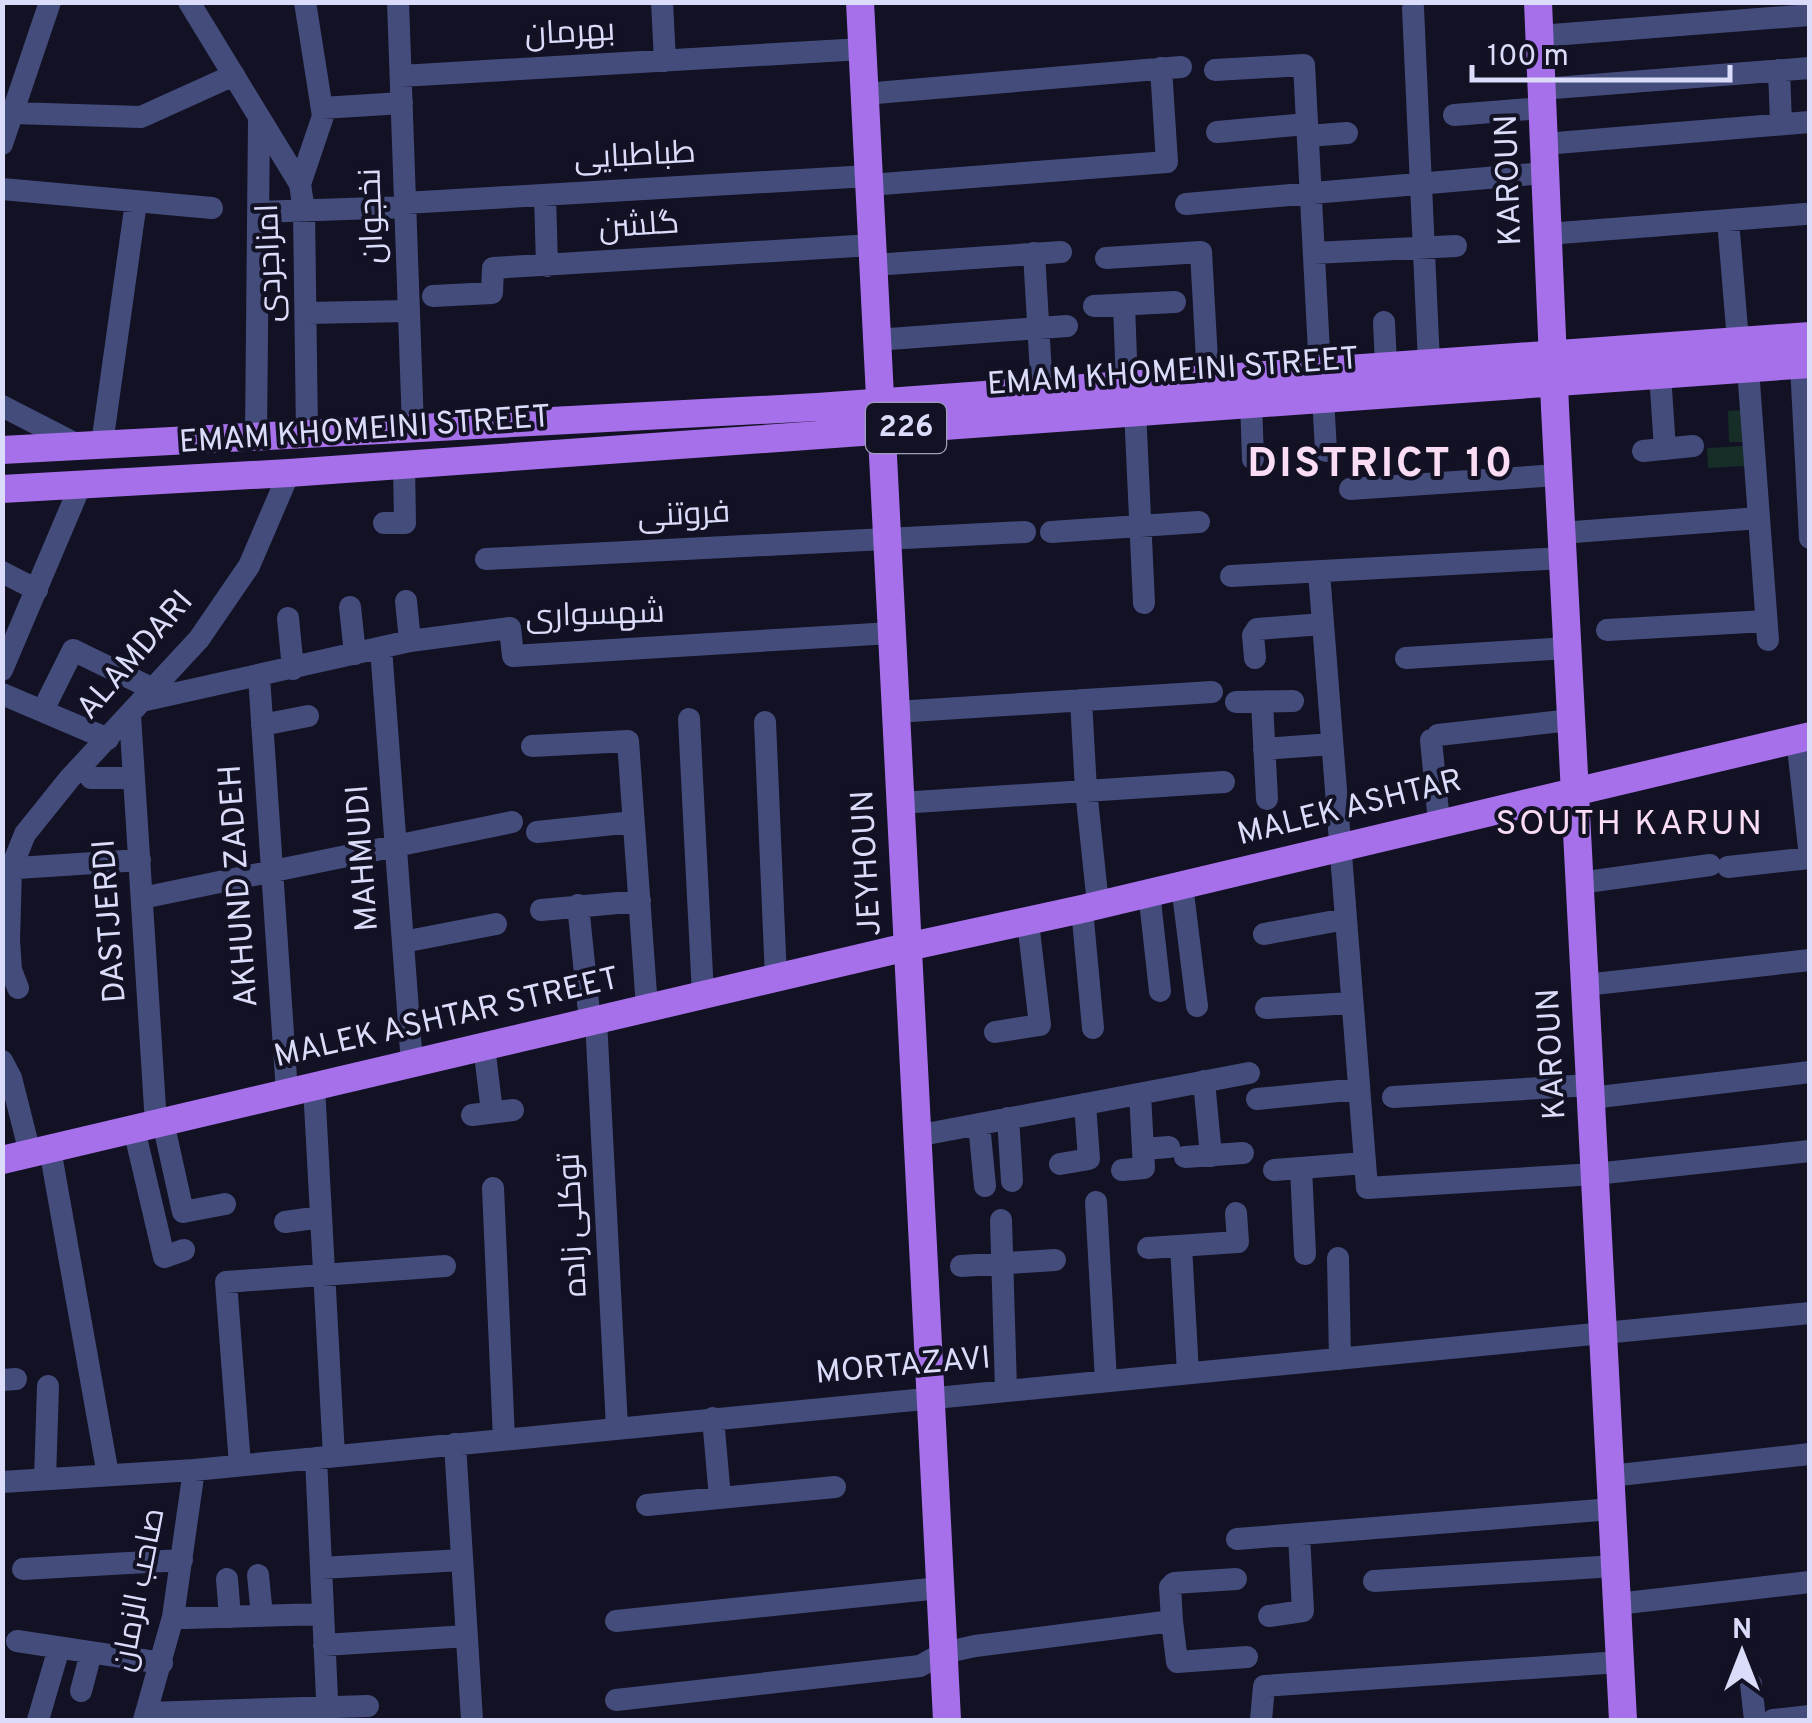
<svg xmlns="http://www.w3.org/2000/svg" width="1812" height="1723" font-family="Overpass,Cairo,sans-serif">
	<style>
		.green { fill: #162d28 }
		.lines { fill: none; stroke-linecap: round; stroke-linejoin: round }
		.minor { stroke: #444c7c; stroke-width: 22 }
		.major { stroke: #a770eb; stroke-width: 28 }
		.labels { text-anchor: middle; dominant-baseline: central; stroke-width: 8; stroke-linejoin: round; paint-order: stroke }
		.shield { fill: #121224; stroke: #9e9fba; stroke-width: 2.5 }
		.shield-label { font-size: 30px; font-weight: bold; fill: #dadcfa }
		.street-label { font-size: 32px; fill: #dadcfa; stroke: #121224 }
		.neighbourhood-label { font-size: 35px; letter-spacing: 2.5px; fill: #fadcf5; stroke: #121224 }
		.district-label { font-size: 42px; font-weight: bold; letter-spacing: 2.5px; fill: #fadcf5; stroke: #121224 }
	</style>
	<rect width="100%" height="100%" fill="#121224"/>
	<path class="green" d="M1744 410 1745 442H1729L1728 411Z
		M1745 446 1746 466 1708 468 1707 448Z"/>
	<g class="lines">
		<path class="minor" d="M189 2 300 184 304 211 307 433
			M398 2 413 427
			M662 2 665 61
			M1413 8 1429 363
			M1539 36 1810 15
			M1215 70 1304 65 1320 371
			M1779 70 1781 124
			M401 76 862 49
			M1541 89 1810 68
			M864 94 1181 67
			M322 108 402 103
			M13 113 141 117 234 75
			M1454 115 1542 108
			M1217 132 1307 124
			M1308 136 1347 133
			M2 144 50 2
			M1544 144 1810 122
			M300 184 323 116 305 2
			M869 185 1167 162 1161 68
			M2 189 212 208
			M545 195 547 266
			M405 203 868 176
			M1186 204 1545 173
			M258 212 405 207
			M1728 220 1738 341
			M1547 234 1805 214
			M1034 253 1042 391
			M1314 253 1456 246
			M1106 258 1201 252 1208 378
			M873 265 1061 252
			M433 296 492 293 493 268 872 245
			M1124 305 1127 385
			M1094 306 1175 302
			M306 313 409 311
			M1384 322 1386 366
			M876 340 1067 326
			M1801 365 1810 538
			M1748 369 1768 640
			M1660 374 1665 449
			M1323 397 1326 451
			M1251 402 1253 459
			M2 406 78 445
			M1135 410 1144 603
			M256 436 259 119
			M102 444 136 202
			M1643 451 1693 446
			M1350 489 1558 475
			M384 523H405L404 464
			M1051 532 1199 522
			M1561 533 1759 518
			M486 559 1025 532
			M2 572 37 590
			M1319 572 1367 1188 1595 1174 1810 1151
			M1231 576 1563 558
			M406 601 410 641
			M350 607 355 654
			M288 618 293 669
			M1607 630 1766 621
			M381 648 412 1064
			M1255 658 1253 635 1257 629 1323 624
			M1406 658 1567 648
			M2 670 81 484
			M259 676 287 1093
			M2 694 108 739
			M48 700 73 650 155 690
			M146 700 410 641 510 628 513 656 891 633
			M1081 700 1086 790 1098 904
			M1236 702 1293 701
			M1262 702 1267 799
			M895 712 1212 692
			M130 715 156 1124
			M689 719 703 995
			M765 722 776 978
			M262 725 308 716
			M1438 735 1571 720
			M1797 738 1810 857
			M1431 740 1439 822
			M532 746 628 741 647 1008
			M1264 749 1332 744
			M91 778H134
			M900 803 1224 782
			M537 832 633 822
			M1728 867 1810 858
			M2 869 140 860
			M1579 883 1710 865
			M1182 885 1197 1006
			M1149 892 1160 991
			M142 898 512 822
			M578 905 590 1022
			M1082 909 1093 1028
			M541 910 640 901
			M1264 934 1346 919
			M403 942 496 924
			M1585 985 1810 960
			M18 988 11 970 9 940 11 869 25 834 70 778 199 639 249 566 289 473
			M1266 1008 1352 1003
			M596 1020 617 1427
			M995 1032 1040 1025 1028 922
			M484 1046 492 1112
			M2 1061 11 1078 30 1153
			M1204 1081 1211 1156
			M314 1086 334 1456
			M1393 1097 1590 1085
			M1591 1098 1810 1072
			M1257 1099 1359 1089
			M472 1115 513 1110
			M1008 1118 1012 1181
			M163 1122 183 1212 225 1204
			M979 1124 985 1186
			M134 1129 164 1257 184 1250
			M916 1136 1249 1073
			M50 1149 108 1475
			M1143 1149 1169 1147
			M1185 1157 1243 1153
			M1060 1164 1089 1159 1085 1104
			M1301 1168 1305 1254
			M1122 1170 1144 1168 1140 1094
			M1274 1170 1365 1163
			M493 1188 504 1439
			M1096 1202 1106 1380
			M1001 1220 1006 1389
			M285 1222 321 1217
			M1181 1246 1188 1373
			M1148 1248 1238 1242 1236 1213
			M1338 1258 1340 1359
			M961 1266 1055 1260
			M2 1380 16 1379
			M713 1418 720 1498
			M455 1444 472 1720
			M316 1458 328 1720
			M240 1465 226 1282 445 1266
			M1610 1476 1810 1454
			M45 1479 48 1386
			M2 1482 194 1470 1810 1313
			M647 1505 835 1487
			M1237 1539 1612 1509
			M321 1568 462 1560
			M23 1569 182 1560
			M258 1575 262 1616
			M227 1579 230 1617
			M1374 1581 1615 1566
			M1617 1604 1810 1582
			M1269 1616 1303 1611 1299 1535
			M185 1618 323 1614
			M616 1621 940 1588
			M1172 1621 1177 1662 1247 1657
			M17 1641 162 1663
			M324 1645 467 1636
			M1751 1684 1755 1720
			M81 1691 91 1653
			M616 1700 920 1666 943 1653 975 1646 1172 1621 1170 1587 1174 1583 1236 1579
			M147 1713 368 1706
			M38 1720 59 1648
			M144 1720 173 1617 194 1470
			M1261 1720 1264 1686 1620 1662
			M1773 1720 1810 1716"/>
		<path class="major" d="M860 2 947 1720
			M1538 2 1555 408 1623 1720
			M2 450 817 407 1810 336
			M2 489 289 473 1810 364
			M2 1160 907 947 1082 909 1810 736"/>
	</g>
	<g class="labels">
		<rect class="shield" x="866" y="403" width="80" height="50" rx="8"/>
		<g class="shield-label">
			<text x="906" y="428">226</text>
		</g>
		<g class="street-label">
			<text transform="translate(570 34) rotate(-3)">بهرمان</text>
			<text transform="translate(635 157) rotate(-3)">طباطبایی</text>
			<text transform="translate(1510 180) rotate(-92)">KAROUN</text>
			<text transform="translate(373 216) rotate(-92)">نخجوان</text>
			<text transform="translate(639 227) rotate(-4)">گلشن</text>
			<text transform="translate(271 263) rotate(-92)">امزاجردی</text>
			<text transform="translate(1173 373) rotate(-4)">EMAM KHOMEINI STREET</text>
			<text transform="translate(365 431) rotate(-4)">EMAM KHOMEINI STREET</text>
			<text transform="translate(684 516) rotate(-3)">فروتنی</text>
			<text transform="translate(595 616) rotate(-2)">شهسواری</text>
			<text transform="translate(136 656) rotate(-49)">ALAMDARI</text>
			<text transform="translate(1350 809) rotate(-14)">MALEK ASHTAR</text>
			<text transform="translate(364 858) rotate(-94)">MAHMUDI</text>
			<text transform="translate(868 863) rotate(-93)">JEYHOUN</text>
			<text transform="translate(240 886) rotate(-94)">AKHUND ZADEH</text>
			<text transform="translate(111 921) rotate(-94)">DASTJERDI</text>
			<text transform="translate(447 1019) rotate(-13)">MALEK ASHTAR STREET</text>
			<text transform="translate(1553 1054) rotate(-93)">KAROUN</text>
			<text transform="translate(574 1225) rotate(-93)">توکلی زاده</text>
			<text transform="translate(903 1367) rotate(-5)">MORTAZAVI</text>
			<text transform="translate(140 1590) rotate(-79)">صاحب الزمان</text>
		</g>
		<g class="neighbourhood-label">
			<text x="1630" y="825">SOUTH KARUN</text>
		</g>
		<g class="district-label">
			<text x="1381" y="465">DISTRICT 10</text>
		</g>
	</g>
	<rect width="1812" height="1723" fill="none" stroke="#dadcfa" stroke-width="10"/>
	<g transform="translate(1742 1653)" stroke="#121224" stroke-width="8" paint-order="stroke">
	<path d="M0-8L18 38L0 25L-18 38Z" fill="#dadcfa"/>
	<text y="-15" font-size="28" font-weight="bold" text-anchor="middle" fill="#dadcfa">N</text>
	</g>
	<path d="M1472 65v15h258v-15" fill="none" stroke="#dadcfa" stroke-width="5"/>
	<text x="1487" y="65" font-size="30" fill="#dadcfa" stroke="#121224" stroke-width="8" paint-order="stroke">100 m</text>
</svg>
